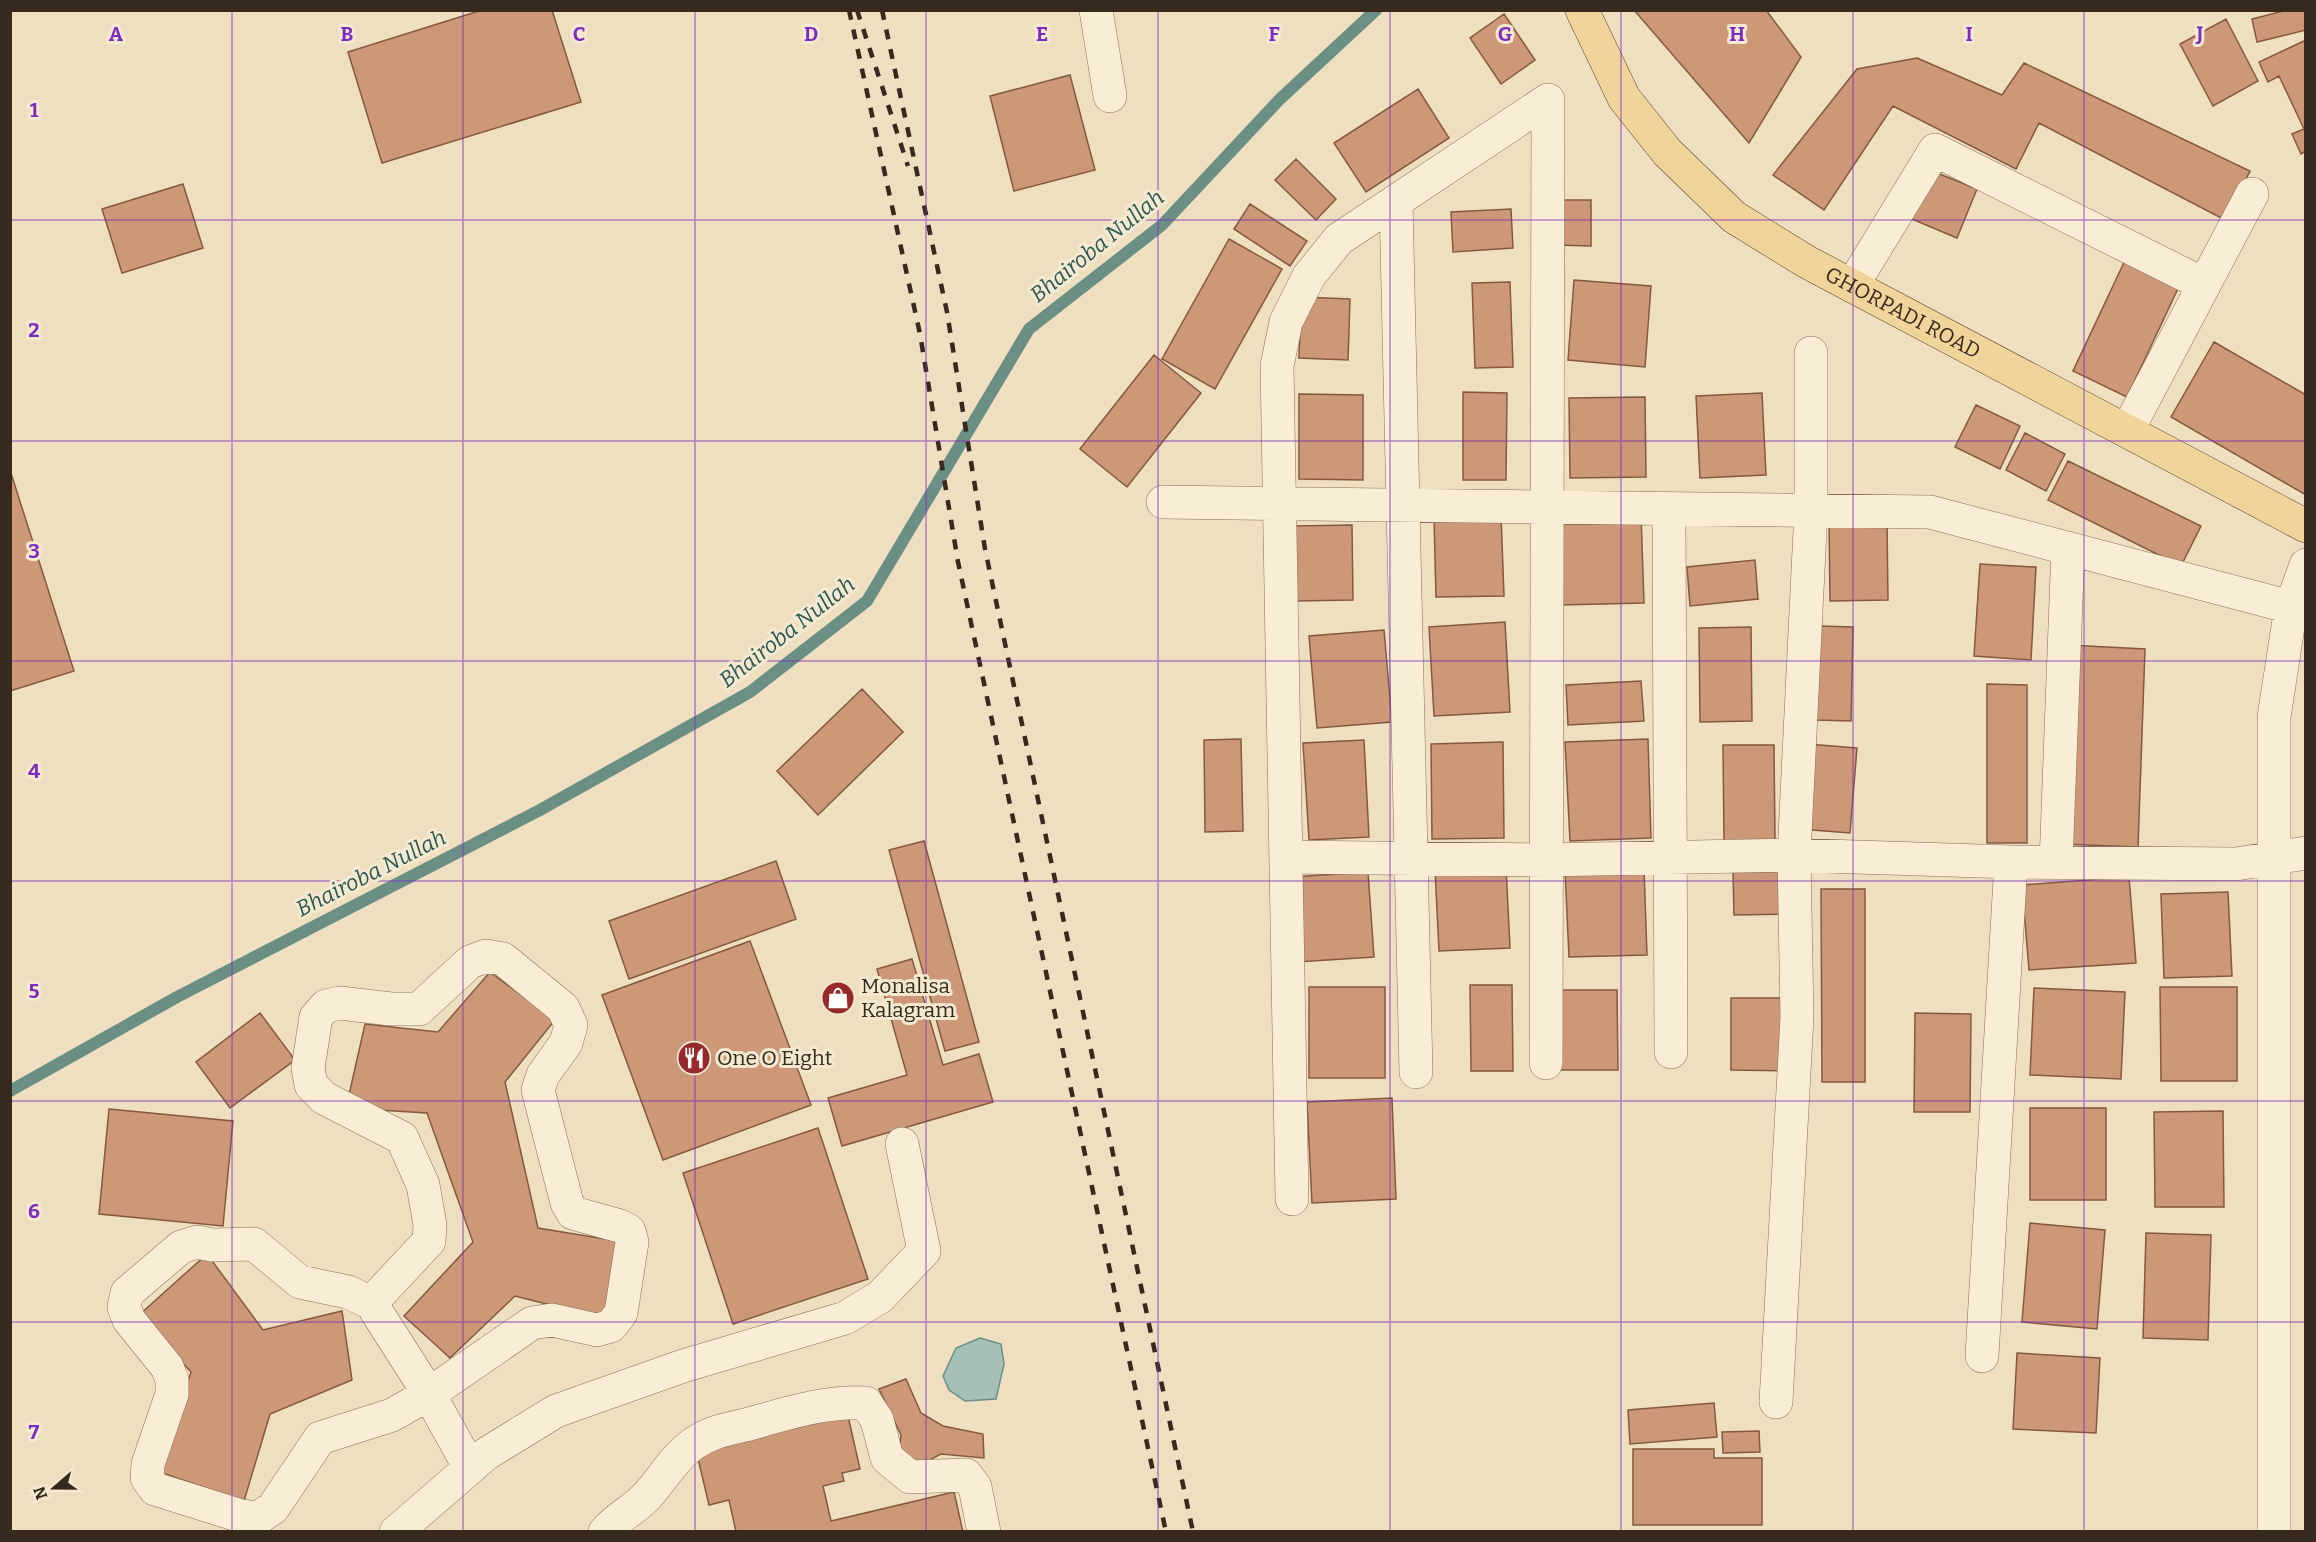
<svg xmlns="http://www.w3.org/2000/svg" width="2316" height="1542" font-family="Bitter,serif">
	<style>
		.water { fill: #a4c0b7; stroke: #6b8e85; stroke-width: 1.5 }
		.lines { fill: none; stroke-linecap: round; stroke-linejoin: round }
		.stream { stroke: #6b8e85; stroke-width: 12 }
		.building { fill: #cc9877; stroke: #86593f; stroke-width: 1.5 }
		.minor-casing { stroke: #877059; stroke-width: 34 }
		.major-casing { stroke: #553f2d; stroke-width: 34 }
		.minor { stroke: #f9edd5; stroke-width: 33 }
		.major { stroke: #f1d499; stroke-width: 33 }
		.rail { stroke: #37291d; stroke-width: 4.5; stroke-dasharray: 10 10; stroke-linecap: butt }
		.grid { fill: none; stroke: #7b2cbf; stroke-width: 1.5; stroke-opacity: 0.55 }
		.labels { text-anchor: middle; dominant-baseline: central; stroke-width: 6; stroke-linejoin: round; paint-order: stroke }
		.street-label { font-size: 21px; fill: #37291d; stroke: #f5ead1 }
		.poi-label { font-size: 21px; fill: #37291d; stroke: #f5ead1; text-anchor: start }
		.water-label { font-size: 22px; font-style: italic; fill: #2c5753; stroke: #f5ead1 }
		.grid-label { font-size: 20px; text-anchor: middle; font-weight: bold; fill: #7b2cbf; stroke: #f5ead1; stroke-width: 6; stroke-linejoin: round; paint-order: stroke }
	</style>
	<rect width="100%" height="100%" fill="#eedfc1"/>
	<path class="water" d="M980 1338 1001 1344 1004 1364 996 1399 965 1401 949 1390 943 1376 956 1348Z"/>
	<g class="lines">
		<path class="stream" d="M10 1091 177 997 540 810 750 692 867 601 1029 329 1162 225 1280 99 1376 10"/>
	</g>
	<path class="building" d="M482 10H552L581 102 382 163 348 52Z
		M1634 10H1766L1801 57 1749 143Z
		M2287 10H2306V30L2257 42 2252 19Z
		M1504 14 1535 60 1501 84 1470 38Z
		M2226 19 2258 81 2213 106 2180 44Z
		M2306 40V151L2301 154 2292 134 2304 129 2279 76 2268 82 2259 62Z
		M1917 58 2002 95 2024 63 2250 171 2225 220 2039 123 2016 169 1893 106 1824 210 1773 175 1857 69Z
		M1070 75 1095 170 1014 191 990 96Z
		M1418 89 1449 138 1366 192 1334 143Z
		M1296 159 1336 199 1316 220 1275 180Z
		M1932 171 1977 189 1957 238 1912 219Z
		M183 184 203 248 122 273 102 209Z
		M1557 200H1591V246L1557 245Z
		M1250 204 1307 241 1290 266 1234 229Z
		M1511 209 1513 248 1453 252 1451 212Z
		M1229 239 1282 269 1215 389 1162 359Z
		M2128 254 2182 280 2127 397 2073 371Z
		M1574 280 1651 286 1645 367 1568 360Z
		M1510 282 1513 367 1475 368 1472 283Z
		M1301 297 1350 299 1348 360 1299 358Z
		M2214 342 2306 395V495L2171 417Z
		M1154 355 1201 393 1127 487 1080 449Z
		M1463 392 1507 393 1506 480H1463Z
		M1762 393 1766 475 1700 478 1696 396Z
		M1299 394 1363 395V480L1299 479Z
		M1645 397 1646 477 1570 478 1569 398Z
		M1976 405 2020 426 2000 469 1955 447Z
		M2025 433 2065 454 2046 491 2006 470Z
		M2068 461 2201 526 2181 566 2048 500Z
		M10 470 74 671 10 691Z
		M1641 514 1644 603 1560 605 1557 516Z
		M1501 515 1504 596 1436 597 1434 517Z
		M1829 519H1887L1888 600 1830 601Z
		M1352 525 1353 600 1296 601 1295 526Z
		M1755 560 1758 599 1690 606 1687 567Z
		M1980 564 2036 567 2031 660 1974 656Z
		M1505 622 1510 712 1434 716 1429 627Z
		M1819 626 1853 627 1851 721 1816 720Z
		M1751 627 1752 721 1700 722 1699 628Z
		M1384 630 1392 722 1317 728 1309 636Z
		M2068 645 2145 649 2138 847 2061 844Z
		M1641 681 1644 721 1568 725 1566 685Z
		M1987 684 2027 685V843H1987Z
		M862 689 903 732 818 815 777 771Z
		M1241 739 1243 831 1205 832 1204 740Z
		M1648 739 1651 838 1570 841 1565 742Z
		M1364 740 1369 837 1309 840 1303 743Z
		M1503 742 1504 838 1432 839 1431 744Z
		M1807 744 1857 748 1850 833 1800 829Z
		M1723 745H1774L1775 840 1724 841Z
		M924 841 979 1042 945 1051 889 850Z
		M776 861 796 919 629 979 609 921Z
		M1506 866 1510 948 1439 951 1435 869Z
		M1644 868 1647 955 1569 957 1565 871Z
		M1789 871V914L1734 915 1733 872Z
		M1368 872 1374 957 1297 962 1291 877Z
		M2129 877 2136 963 2029 970 2022 885Z
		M1821 889H1865V1082H1822Z
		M2228 892 2232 976 2164 978 2161 894Z
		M750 941 811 1105 663 1160 602 995Z
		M912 959 943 1065 979 1054 993 1102 842 1146 828 1098 907 1075 877 969Z
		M490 972 555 1020 505 1082 538 1228 618 1241 606 1319 515 1296 450 1358 404 1316 473 1242 427 1113 346 1108 365 1024 438 1032Z
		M1470 985H1512L1513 1071H1471Z
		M1309 987H1385V1078H1309Z
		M2160 987H2237V1081H2161Z
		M2034 988 2125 992 2121 1079 2030 1075Z
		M1558 990H1617L1618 1070H1559Z
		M1731 998H1792V1071L1731 1070Z
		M260 1013 295 1060 230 1108 196 1062Z
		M1915 1013 1971 1014 1970 1112H1914Z
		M1392 1098 1396 1199 1312 1203 1307 1102Z
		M2030 1108H2106V1200H2030Z
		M109 1109 233 1121 223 1226 99 1214Z
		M2223 1111 2224 1207H2155L2154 1112Z
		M818 1128 868 1279 733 1324 683 1173Z
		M2030 1223 2105 1230 2097 1329 2022 1322Z
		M2146 1233 2211 1235 2208 1340 2143 1338Z
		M207 1254 263 1330 342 1311 352 1380 270 1414 244 1501 159 1472 191 1372 139 1315Z
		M2017 1353 2100 1358 2096 1433 2013 1429Z
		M906 1379 921 1413 943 1426 983 1434 984 1458 941 1454 918 1466 899 1453 901 1435 879 1389Z
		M1714 1403 1717 1437 1630 1444 1628 1410Z
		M848 1416 860 1469 842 1473 844 1481 823 1486 831 1521 954 1492 963 1532H736L729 1500 709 1505 696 1450Z
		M1759 1431 1760 1452 1723 1453 1722 1432Z
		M1633 1449H1714V1458H1762V1525H1633Z"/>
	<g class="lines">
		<g class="minor-casing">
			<path id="minor" d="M1096 10 1110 96
				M1396 202 1416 1072
				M1852 286 1935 150 2203 284
				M2127 431 2252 194
				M1163 502 1930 512 2291 607
				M1669 509 1671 1052
				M1286 857 1546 860 1794 855 2011 862 2236 864 2306 853
				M2056 863 2068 548
				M1546 1063 1548 100
				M1292 1199 1277 366 1286 322 1309 276 1339 239 1548 100
				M371 1303 429 1241 430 1225 423 1185 402 1138 324 1098 311 1085 308 1068 316 1017 326 1006 340 1003 391 1009H419L470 962 486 956 503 959 563 1008 571 1025 566 1043 543 1075 538 1090 567 1203 573 1213 620 1226 629 1231 632 1242 621 1313 611 1326 597 1330 552 1320 532 1323 429 1394 392 1415 320 1438 273 1508 258 1518 241 1516 155 1489 147 1478 148 1464 172 1394V1380L167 1367 129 1320 124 1307 127 1293 181 1247 197 1242 212 1245 254 1244 300 1282 348 1292 371 1303 429 1394 470 1468
				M1982 1356 2011 862
				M1776 1402 1797 1017 1794 855 1811 510V353
				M396 1532 486 1454 556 1411 683 1366 845 1318 880 1297 924 1251 902 1144
				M605 1532C616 1518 632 1511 644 1499 662 1481 672 1459 693 1444 713 1430 730 1429 753 1423 791 1412 827 1401 866 1403L877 1420 887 1458 910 1477 966 1475 975 1487 984 1532
				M2274 1532V717L2291 607 2306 565"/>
		</g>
		<g class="major-casing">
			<g id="major">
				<path id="s1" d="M1582 10 1624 98 1667 152 1734 217 1807 262 2306 526"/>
			</g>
		</g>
		<use href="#minor" class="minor"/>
		<use href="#major" class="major"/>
		<path class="rail" d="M849 10 920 334 958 562 1166 1532
			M857 10 908 166
			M882 10 947 312 985 549 1193 1532"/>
	</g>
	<path class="grid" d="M232 10V1532M463 10V1532M695 10V1532M926 10V1532M1158 10V1532M1390 10V1532M1621 10V1532M1853 10V1532M2084 10V1532M10 220H2306M10 441H2306M10 661H2306M10 881H2306M10 1101H2306M10 1322H2306"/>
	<defs>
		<g id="shop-disc" transform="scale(1.725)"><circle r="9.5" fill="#96292c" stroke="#f5ead1"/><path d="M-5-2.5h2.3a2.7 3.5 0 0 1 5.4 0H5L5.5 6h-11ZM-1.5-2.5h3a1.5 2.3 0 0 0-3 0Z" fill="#fff"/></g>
		<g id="restaurant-disc" transform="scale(1.725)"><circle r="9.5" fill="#96292c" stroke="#f5ead1"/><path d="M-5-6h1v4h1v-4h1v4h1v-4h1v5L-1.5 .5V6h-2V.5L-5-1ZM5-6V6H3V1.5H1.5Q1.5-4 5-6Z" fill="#fff"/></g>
	</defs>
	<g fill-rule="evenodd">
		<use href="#shop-disc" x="838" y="998"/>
		<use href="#restaurant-disc" x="694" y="1058"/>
	</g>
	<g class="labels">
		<g class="street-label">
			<text stroke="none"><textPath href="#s1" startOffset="454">GHORPADI ROAD</textPath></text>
		</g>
		<g class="poi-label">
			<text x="861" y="986">Monalisa<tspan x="861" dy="24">Kalagram</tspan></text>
			<text x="717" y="1058">One O Eight</text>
		</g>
		<g class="water-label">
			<text transform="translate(1097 246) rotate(-39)">Bhairoba Nullah</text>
			<text transform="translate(787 632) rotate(-38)">Bhairoba Nullah</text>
			<text transform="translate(371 873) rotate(-27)">Bhairoba Nullah</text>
		</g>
	</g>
	<g class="grid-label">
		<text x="116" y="41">A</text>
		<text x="347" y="41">B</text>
		<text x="579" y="41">C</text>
		<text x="811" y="41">D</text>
		<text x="1042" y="41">E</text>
		<text x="1274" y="41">F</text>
		<text x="1505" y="41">G</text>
		<text x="1737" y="41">H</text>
		<text x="1969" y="41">I</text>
		<text x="2200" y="41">J</text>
		<text x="34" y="117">1</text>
		<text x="34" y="337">2</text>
		<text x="34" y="558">3</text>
		<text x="34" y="778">4</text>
		<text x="34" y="998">5</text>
		<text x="34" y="1218">6</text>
		<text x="34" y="1439">7</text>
	</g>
	<rect width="2316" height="1542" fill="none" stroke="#37291d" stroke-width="24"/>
	<g transform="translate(54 1488) rotate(250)" stroke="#f5ead1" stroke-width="4.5" paint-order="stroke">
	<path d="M0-4.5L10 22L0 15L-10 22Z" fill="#37291d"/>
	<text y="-9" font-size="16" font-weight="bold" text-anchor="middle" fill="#37291d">N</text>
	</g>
</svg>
